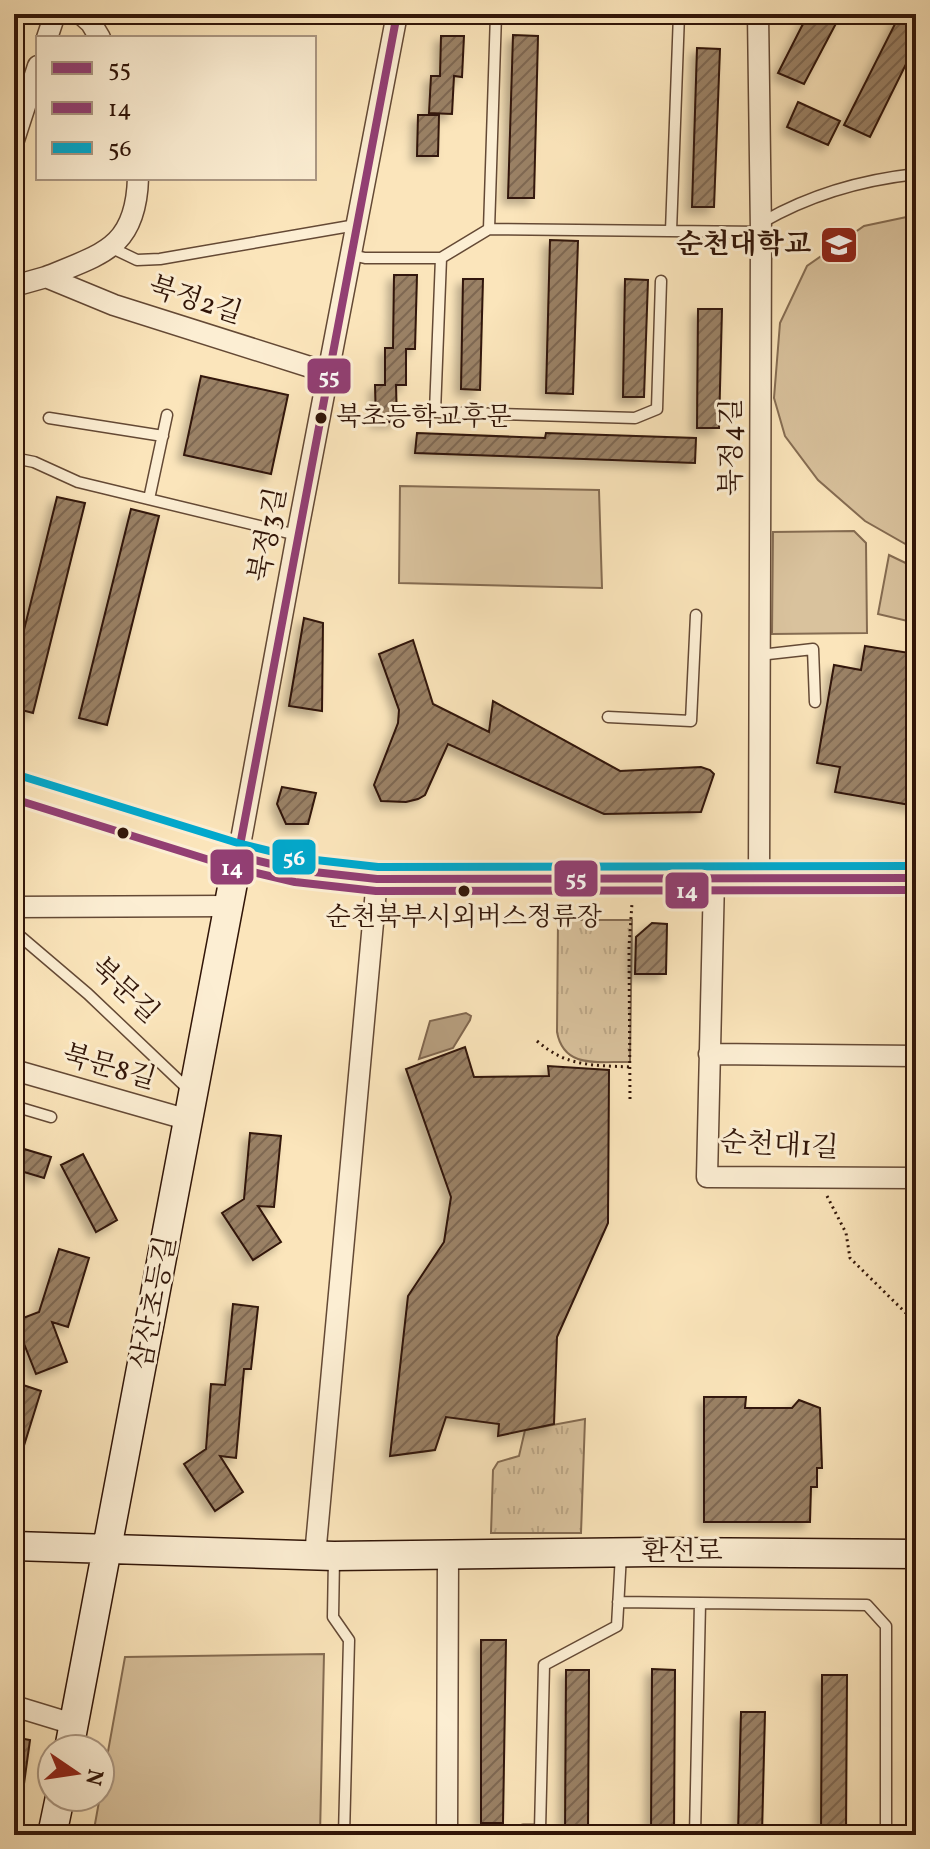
<svg xmlns="http://www.w3.org/2000/svg" width="930" height="1849" font-family="Vollkorn,'Noto Serif KR',serif">
	<style>
		.park { fill: url(#park-tufts); stroke: #856c52; stroke-width: 2 }
		.garden { fill: #d9c29d; stroke: #856c52; stroke-width: 2 }
		.water { fill: #b69e7e; stroke: #81674f; stroke-width: 2 }
		.building { fill: url(#building-hatch); stroke: #311508; stroke-width: 2; filter: url(#shadow) }
		.lines { fill: none; stroke-linecap: round; stroke-linejoin: round }
		.lane-casing { stroke: #644935; stroke-width: 13 }
		.street-casing { stroke: #644935; stroke-width: 23 }
		.secondary-casing { stroke: #311508; stroke-width: 31 }
		.primary-casing { stroke: #311508; stroke-width: 35 }
		.path { stroke: #311508; stroke-width: 3; stroke-dasharray: 2 4; stroke-linecap: butt }
		.lane { stroke: #fceed3; stroke-width: 10 }
		.street { stroke: #fceed3; stroke-width: 20 }
		.secondary { stroke: #fceed3; stroke-width: 28 }
		.primary { stroke: #fbe5bb; stroke-width: 32 }
		.bus-1-casing { stroke: #fceed3; stroke-width: 14 }
		.bus-2-casing { stroke: #fceed3; stroke-width: 14 }
		.bus-3-casing { stroke: #fceed3; stroke-width: 14 }
		.bus-1 { stroke: #923f73; stroke-width: 8 }
		.bus-2 { stroke: #923f73; stroke-width: 8 }
		.bus-3 { stroke: #00a9ce; stroke-width: 8 }
		.bus-dot { fill: #311508; stroke: #fceed3; stroke-width: 3 }
		.labels { text-anchor: middle; dominant-baseline: central; stroke-width: 6; stroke-linejoin: round; paint-order: stroke }
		.bus-label { font-size: 26px; fill: #311508; stroke: #fceed3; text-anchor: start }
		.poi-label { font-size: 28px; font-weight: bold; fill: #311508; stroke: #fceed3; text-anchor: end }
		.street-label { font-size: 28px; fill: #311508; stroke: #fceed3 }
		.line-badge { stroke: #fceed3; stroke-width: 3 }
		.badge-label { font-size: 22px; text-anchor: middle; font-weight: bold; fill: #fff }
	</style>
	<defs>
		<pattern id="park-tufts" width="24" height="20" patternUnits="userSpaceOnUse" patternTransform="scale(2)"><rect width="24" height="20" fill="#d9c29d"/><path d="M3 7l-1-3M5 7V3M7 7l1-3M15 17l-1-3M17 17v-4M19 17l1-3" fill="none" stroke="#bba686"/></pattern>
		<pattern id="building-hatch" width="6" height="6" patternUnits="userSpaceOnUse" patternTransform="scale(2)"><rect width="6" height="6" fill="#9a8165"/><path d="M-1 1l2-2M0 6l6-6M5 7l2-2" fill="none" stroke="#7e6851"/></pattern>
		<filter id="shadow"><feDropShadow dx="-5.5" dy="5.5" stdDeviation="4" flood-color="#0004"/></filter>
	</defs>
	<rect width="100%" height="100%" fill="#fbe5bb"/>
	<filter id="stains"><feTurbulence type="fractalNoise" baseFrequency=".0025" numOctaves="4"/><feColorMatrix values="0 0 0 0 .2 0 0 0 0 .09 0 0 0 0 .02 0 0 0 .5 -.17"/></filter>
	<radialGradient id="worn" r=".72"><stop offset=".6" stop-color="#630" stop-opacity="0"/><stop offset="1" stop-color="#630" stop-opacity=".3"/></radialGradient>
	<path class="park" d="M558 920H632L630 1062C600 1061 564 1070 557 1032Z
		M585 1419 581 1533H491L493 1470 498 1462 519 1456 525 1430Z"/>
	<path class="garden" d="M916 215V550L865 521 818 480 785 436 774 398 780 323 807 266 864 226Z
		M400 486 599 490 602 588 399 583Z
		M854 531 866 543 867 633 772 634 773 532Z
		M889 555 916 568V623L878 614Z
		M324 1654 320 1835H93L125 1657Z"/>
	<path class="water" d="M466 1013 471 1016 470 1020 453 1048 419 1059 430 1021Z"/>
	<path class="building" d="M808 14H841L804 84 778 73Z
		M899 16 916 24V44L870 137 844 125Z
		M513 35 538 36 534 198H508Z
		M441 36H464L462 77 454 76 452 114 429 113 431 76H440Z
		M697 48 720 49 714 207H692Z
		M798 102 840 121 828 145 787 127Z
		M418 115H439L438 156H417Z
		M550 240 578 241 573 394 546 393Z
		M394 275H417L415 349H406V385H396L397 422H376L375 385H385V348H393Z
		M463 279H483L480 390 461 389Z
		M625 279 648 280 644 397H623Z
		M698 309H722L719 428H697Z
		M201 376 288 395 271 474 184 455Z
		M417 433 545 438 546 433 696 438 695 463 415 453Z
		M57 497 85 503 33 713 14 708V670Z
		M131 509 159 516 107 725 79 718Z
		M304 618 323 623 322 711 289 706Z
		M413 640 433 704 489 732 493 701 620 771 701 767 710 770 714 774 701 812 604 814 448 744 425 795 418 799 406 802 381 801 374 785 398 723 399 710 379 654Z
		M865 646 916 654V806L835 792 840 767 817 763 834 665 861 670Z
		M282 787 316 793 308 824H286L277 804Z
		M652 923 667 924 666 974H635L636 937Z
		M465 1047 474 1077 549 1076 548 1066 609 1070 608 1223 557 1337 554 1424 498 1436 499 1424 446 1417 435 1450 390 1456 408 1296 444 1242 451 1197 406 1069Z
		M250 1133 281 1136 274 1207 258 1206 281 1242 253 1260 222 1213 244 1199Z
		M14 1146 51 1157 44 1178 14 1169Z
		M83 1154 117 1220 96 1232 61 1165Z
		M59 1249 89 1258 68 1327 52 1322 67 1362 36 1374 15 1321 39 1312Z
		M233 1304 258 1307 251 1369H244L236 1458 220 1456 243 1492 215 1511 184 1464 206 1449 211 1384 225 1385Z
		M14 1382 41 1391 17 1468H14Z
		M704 1397H746L745 1408H792L799 1400 820 1408 822 1468H817V1487H811L810 1522H704Z
		M481 1640H506L503 1823H481Z
		M652 1669 675 1670 674 1835H651Z
		M566 1670H589L588 1835H565Z
		M822 1675H847L846 1835H821Z
		M741 1712H765L762 1835H738Z
		M14 1737 30 1740 23 1791H14Z"/>
	<g class="lines">
		<g class="lane-casing">
			<path id="lane" d="M761 223C809 195 861 180 916 174
				M489 229 496 14
				M671 231 679 14
				M112 248 137 260 160 259 356 225
				M352 255 365 258H441L489 229 761 232
				M441 258 435 412 635 418 657 409 661 281
				M49 418 163 436
				M14 458 34 462 78 482 297 535
				M149 499 167 415
				M759 655 813 649 815 702
				M608 717 691 721 696 615
				M14 931 88 994 190 1091
				M14 1106 51 1117
				M334 1558 333 1617 349 1640 344 1835
				M618 1602 867 1605 886 1626V1835
				M523 1830H540L544 1665 617 1626 621 1554
				M695 1835 700 1603"/>
		</g>
		<g class="street-casing">
			<path id="street" d="M81 14 91 23 100 38
				M758 14 761 232 759 879
				M47 38 55 14
				M14 140 38 66
				M46 277C102 254 136 248 138 178
				M14 286 46 277 114 305 329 373
				M238 856 297 535 397 14
				M714 879 707 1177 916 1178
				M14 907 227 906
				M709 1054 916 1056
				M14 1070 189 1120
				M315 1556 377 879
				M14 1706 73 1724
				M447 1835 448 1555"/>
		</g>
		<g class="secondary-casing">
			<path id="secondary" d="M14 1546 334 1556 653 1552 916 1554
				M69 1749 238 856
				M52 1835 60 1797"/>
		</g>
		<g class="primary-casing">
			<path id="primary" d="M14 786 238 856 296 870 377 879 916 878"/>
		</g>
		<path class="path" d="M537 1041C567 1067 592 1065 630 1067
			M630 1099 629 947 632 903
			M827 1196 846 1233 850 1258 916 1323"/>
		<use href="#lane" class="lane"/>
		<use href="#street" class="street"/>
		<use href="#secondary" class="secondary"/>
		<use href="#primary" class="primary"/>
		<g class="bus-1-casing">
			<path id="bus-1" d="M238 856 397 14
				M238 856 296 870 377 879 916 878"/>
		</g>
		<g class="bus-2-casing">
			<path id="bus-2" d="M14 799 235 868 295 882 376 891 916 890"/>
		</g>
		<g class="bus-3-casing">
			<path id="bus-3" d="M18 775 241 844 298 858 378 867 916 866"/>
		</g>
		<use href="#bus-1" class="bus-1"/>
		<use href="#bus-2" class="bus-2"/>
		<use href="#bus-3" class="bus-3"/>
	</g>
	<defs>
		<g id="university-square" transform="scale(2)"><rect x="-9" y="-9" width="18" height="18" rx="4" fill="#8f2418" stroke="#fceed3"/><path d="M0-5L7-2L0 1L-7-2ZM-4 1L0 2.5L4 1V4Q0 6-4 4Z" fill="#fff"/></g>
	</defs>
	<g fill-rule="evenodd">
		<use href="#university-square" x="839" y="245"/>
	</g>
	<g class="bus-dot">
		<circle cx="321" cy="418" r="7"/>
		<circle cx="123" cy="833" r="7"/>
		<circle cx="464" cy="891" r="7"/>
	</g>
	<g class="labels">
		<g class="bus-label">
			<text x="336" y="418">북초등학교후문</text>
			<text x="464" y="918" text-anchor="middle">순천북부시외버스정류장</text>
		</g>
		<g class="poi-label">
			<text x="811" y="245">순천대학교</text>
		</g>
		<g class="street-label">
			<text transform="translate(195 301) rotate(18)">북정2길</text>
			<text transform="translate(732 447) rotate(-90)">북정4길</text>
			<text transform="translate(269 535) rotate(-79)">북정3길</text>
			<text transform="translate(124 991) rotate(43)">북문길</text>
			<text transform="translate(109 1068) rotate(16)">북문8길</text>
			<text transform="translate(779 1146) rotate(3)">순천대1길</text>
			<text transform="translate(155 1303) rotate(-79)">삼산초등길</text>
			<text x="682" y="1552">환선로</text>
		</g>
	</g>
	<g class="line-badge">
		<rect x="306" y="357" width="46" height="38" rx="8" fill="#923f73"/>
		<rect x="271" y="838" width="46" height="38" rx="8" fill="#00a9ce"/>
		<rect x="209" y="848" width="46" height="38" rx="8" fill="#923f73"/>
		<rect x="553" y="859" width="46" height="39" rx="8" fill="#923f73"/>
		<rect x="664" y="871" width="46" height="39" rx="8" fill="#923f73"/>
	</g>
	<g class="badge-label">
		<text x="329" y="384">55</text>
		<text x="294" y="865">56</text>
		<text x="232" y="875">14</text>
		<text x="576" y="886">55</text>
		<text x="687" y="898">14</text>
	</g>
	<rect width="930" height="1849" fill="none" stroke="#fbe5bb" stroke-width="48"/>
	<rect x="16" y="16" width="898" height="1817" fill="none" stroke="#311508" stroke-width="4"/>
	<rect x="24" y="24" width="882" height="1801" fill="none" stroke="#311508" stroke-width="2"/>
	<rect x="36" y="36" width="280" height="144" fill="#fceed3" stroke="#ab9782" stroke-width="2"/>
	<rect x="52" y="62" width="40" height="12" fill="#923f73" stroke="#ab9782" stroke-width="2"/>
	<text x="108" y="76" font-size="24" fill="#311508">55</text>
	<rect x="52" y="102" width="40" height="12" fill="#923f73" stroke="#ab9782" stroke-width="2"/>
	<text x="108" y="116" font-size="24" fill="#311508">14</text>
	<rect x="52" y="142" width="40" height="12" fill="#00a9ce" stroke="#ab9782" stroke-width="2"/>
	<text x="108" y="156" font-size="24" fill="#311508">56</text>
	<g transform="translate(76 1773) rotate(103)"><circle r="38" fill="#fceed3" stroke="#ab9782" stroke-width="2"/>
	<path d="M0-6L14 30L0 20L-14 30Z" fill="#8f2418"/>
	<text y="-12" font-size="22" font-weight="bold" text-anchor="middle" fill="#311508">N</text>
	</g>
	<rect width="100%" height="100%" filter="url(#stains)"/>
	<rect width="100%" height="100%" fill="url(#worn)"/>
</svg>
